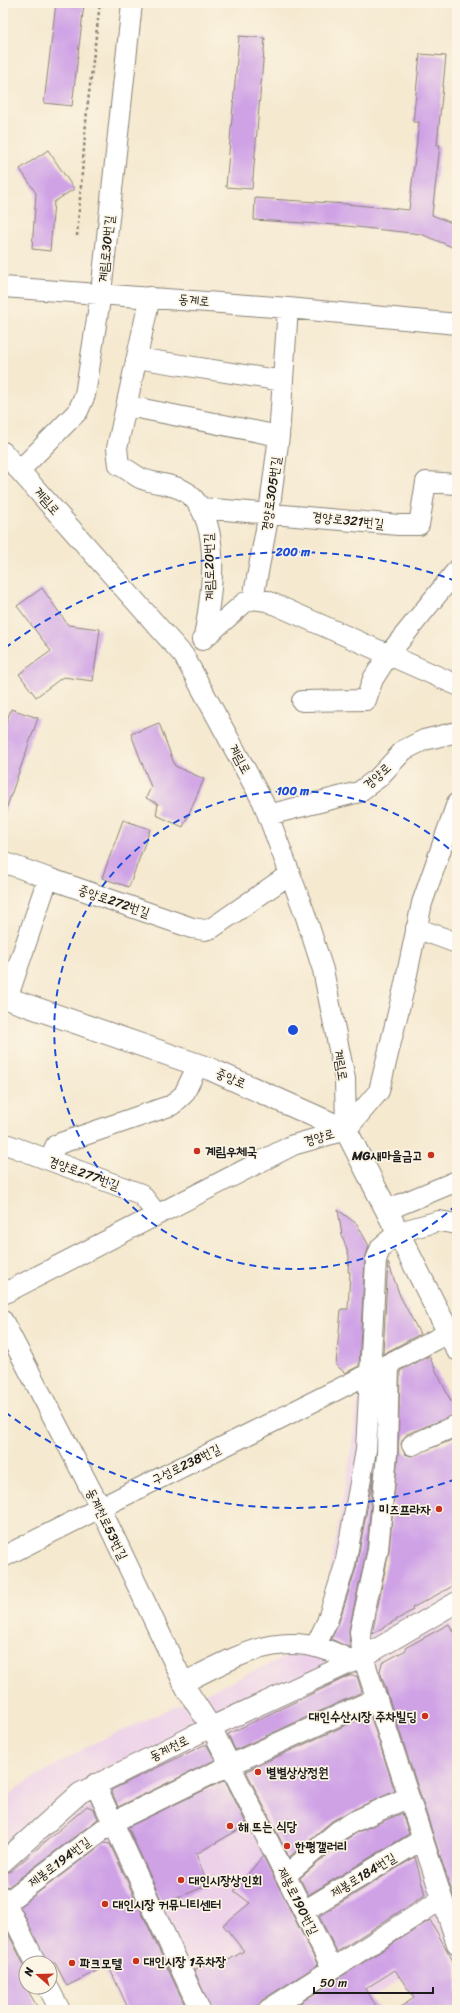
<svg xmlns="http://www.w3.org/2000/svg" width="460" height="2013" font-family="Sriracha,'Poor Story',sans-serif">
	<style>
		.built { fill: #edd1e9 }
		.building { fill: #cfa2e6 }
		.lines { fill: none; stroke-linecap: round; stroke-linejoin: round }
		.minor-casing { stroke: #888276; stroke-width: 22 }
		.major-casing { stroke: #888276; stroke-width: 24 }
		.path { stroke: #888276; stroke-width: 2.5; stroke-dasharray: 3 3; stroke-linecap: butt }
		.minor { stroke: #fff; stroke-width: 20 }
		.major { stroke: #fff; stroke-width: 22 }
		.ring { fill: none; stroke: #1d4ed8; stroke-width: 2; stroke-dasharray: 7 5 }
		.poi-dot { fill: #c8321e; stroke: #fcf5e5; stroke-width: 1.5 }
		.labels { text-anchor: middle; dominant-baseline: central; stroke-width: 3.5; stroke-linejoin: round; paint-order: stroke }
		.street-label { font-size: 13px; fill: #1c1c1c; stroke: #fcf5e5 }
		.poi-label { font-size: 13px; font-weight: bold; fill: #1c1c1c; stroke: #fcf5e5; text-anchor: start }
		.centre { fill: #1d4ed8; stroke: #fcf5e5; stroke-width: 2 }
		.ring-label { font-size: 12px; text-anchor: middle; font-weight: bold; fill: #1d4ed8; stroke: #fcf5e5; stroke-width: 3.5; stroke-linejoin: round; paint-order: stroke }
	</style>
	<rect width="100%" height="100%" fill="#fcf5e5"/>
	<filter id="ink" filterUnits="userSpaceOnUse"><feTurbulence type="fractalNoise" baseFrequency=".025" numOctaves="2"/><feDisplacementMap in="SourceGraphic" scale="8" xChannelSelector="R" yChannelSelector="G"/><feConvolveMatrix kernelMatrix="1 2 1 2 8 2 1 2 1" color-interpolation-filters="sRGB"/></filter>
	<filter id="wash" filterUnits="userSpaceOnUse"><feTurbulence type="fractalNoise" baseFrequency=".012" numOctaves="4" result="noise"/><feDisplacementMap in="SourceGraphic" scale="16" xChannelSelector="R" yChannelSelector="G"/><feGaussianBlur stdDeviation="0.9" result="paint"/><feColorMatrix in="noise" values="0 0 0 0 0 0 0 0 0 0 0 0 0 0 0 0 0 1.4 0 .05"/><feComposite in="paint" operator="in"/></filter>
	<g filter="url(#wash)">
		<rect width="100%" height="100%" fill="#f5e9d0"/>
		<path class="built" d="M391 1373 373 1599 457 1552V1996L434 1958 352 2010H123L85 1934 39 1960 25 1931 3 1942V1801L20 1786 90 1745 305 1648 323 1610 347 1477 360 1391Z"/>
		<g id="blocks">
			<path class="building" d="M56 3 84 4 72 106 44 103Z
				M239 36 265 38 252 189 226 187Z
				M420 54 446 56 437 145H440L432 215 457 225V249L421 234 337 225 254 220 255 198 346 204 409 210 419 122H413Z
				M48 150 74 189 54 202 50 251 32 249 36 193 20 169Z
				M42 588 68 625 100 629 93 681 63 677 36 697 19 674 51 651 17 606Z
				M11 709 38 718 5 812H3V732Z
				M159 723 175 766 204 779 183 827 156 815 158 804 146 798 151 787 131 734Z
				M123 820 150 829 129 887 102 878Z
				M338 1210 357 1224 369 1246 365 1259 359 1366 345 1373 336 1365 341 1309H348L350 1272H348L349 1256 342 1235Z
				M388 1262 400 1296 420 1334 383 1354Z
				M429 1356 457 1414 407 1434 403 1439 401 1444 405 1454 411 1456 457 1438V1584L412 1608 413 1610 372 1634 389 1551 398 1454 400 1371Z
				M374 1471 367 1548 349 1630 350 1648 331 1639 338 1625 356 1568Z
				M449 1624 457 1639 456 1905 380 1671 382 1663 406 1650 405 1648Z
				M349 1676H357L362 1692 235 1750 228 1734Z
				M370 1714 395 1791 348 1812 332 1821 289 1857 246 1771Z
				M204 1745H207L215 1760 118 1807 111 1790Z
				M225 1780 247 1825 196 1854 208 1885 163 1904 128 1827Z
				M87 1806 94 1809 98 1819 8 1887 5 1886 3 1874 11 1871Z
				M402 1813 409 1834 308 1895 300 1878 345 1840 358 1832Z
				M104 1843 110 1844 187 2010H129L108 1965 67 1986 55 1963H47L20 1906Z
				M263 1856 318 1965 262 2000 257 2010H211L194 1970 216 1958 220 1965 244 1951 223 1925 250 1903 234 1891Z
				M415 1857 425 1895 337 1952 319 1916Z
				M430 1920 457 1968V2010H396L414 1998 395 1970 365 1989 379 2010H289Z
				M3 1923 26 1969V1987L39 2010H3Z"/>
		</g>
	</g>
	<g filter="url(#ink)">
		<use href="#blocks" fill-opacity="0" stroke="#888276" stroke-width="1"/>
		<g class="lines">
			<g class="minor-casing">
				<path id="minor" d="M3 287 288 308 457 324
					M150 297 117 448 119 465C127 469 133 474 140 478 156 485 175 483 189 494 224 524 211 598 204 637
					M137 358 283 381
					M128 406 279 436
					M3 452 184 656 263 802 305 914 323 970 345 1079 346 1130
					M20 470 78 411 85 395 101 293 132 3
					M202 508 399 525H419L426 482 457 484
					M253 599 269 513 279 436 288 308
					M202 640 244 603 253 599 267 601 457 685
					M302 701 366 700 373 679 389 654 457 570
					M268 815 359 792 378 778 404 750 424 740 457 732
					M3 862 48 878
					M416 928 457 943
					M7 999 48 878 192 928 205 930 212 928 290 874
					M3 1143 141 1194 156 1213
					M49 1160 56 1145 61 1143 172 1105 184 1094 198 1065
					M387 1210 457 1181
					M3 1294 293 1145 346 1130 379 1091 404 988 422 903 457 803
					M3 1321 100 1507 187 1690 211 1727 230 1765 332 1968
					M389 1364 387 1454 378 1550 360 1632 363 1657 457 1944
					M412 1445 457 1425
					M3 1557C151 1481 301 1410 448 1333
					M315 1647 327 1622 345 1565 366 1450 376 1260 381 1247 399 1232 439 1221 457 1224
					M183 1683C243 1653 288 1624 353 1662
					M95 1784 200 2010
					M3 1862 80 1793 211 1727 363 1657 457 1602
					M285 1876 338 1831 353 1822 409 1797
					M3 1897 36 1963
					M3 1905 113 1822 230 1765 377 1698
					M304 1911 423 1839
					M48 1987 60 2010
					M268 2010 442 1899"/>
			</g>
			<g class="major-casing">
				<path id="major" d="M3 997 210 1069 346 1130 457 1349"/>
			</g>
			<path class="path" d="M77 236 87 110 100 3"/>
			<use href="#minor" class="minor"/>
			<use href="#major" class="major"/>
		</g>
	</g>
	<g class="ring">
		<path d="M456 1205A239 239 0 1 1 456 855"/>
		<path d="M456 1479A478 478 0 0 1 5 1412M5 648A478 478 0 0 1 456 581"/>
	</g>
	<g class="poi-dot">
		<circle cx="197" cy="1151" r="4"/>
		<circle cx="431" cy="1155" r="4"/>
		<circle cx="439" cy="1509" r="4"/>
		<circle cx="425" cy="1716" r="4"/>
		<circle cx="258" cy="1772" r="4"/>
		<circle cx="230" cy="1826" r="4"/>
		<circle cx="287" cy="1846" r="4"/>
		<circle cx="181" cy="1880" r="4"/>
		<circle cx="105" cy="1904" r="4"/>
		<circle cx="136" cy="1961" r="4"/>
		<circle cx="72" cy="1963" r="4"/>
	</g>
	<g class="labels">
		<g class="street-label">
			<text transform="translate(106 249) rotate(-84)">계림로30번길</text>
			<text transform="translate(194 300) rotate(5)">동계로</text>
			<text transform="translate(271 494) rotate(-82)">경양로305번길</text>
			<text transform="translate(47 501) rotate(49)">계림로</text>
			<text transform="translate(348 520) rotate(6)">경양로321번길</text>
			<text transform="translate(209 567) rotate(-91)">계림로20번길</text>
			<text transform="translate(240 759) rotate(62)">계림로</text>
			<text transform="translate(377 776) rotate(-42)">경양로</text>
			<text transform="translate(114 901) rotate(19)">중앙로272번길</text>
			<text transform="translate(341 1065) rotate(81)">계림로</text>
			<text transform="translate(231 1078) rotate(23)">중앙로</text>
			<text transform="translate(319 1137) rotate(-16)">경양로</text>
			<text transform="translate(84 1173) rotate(20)">경양로277번길</text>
			<text transform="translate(186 1464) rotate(-26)">구성로238번길</text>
			<text transform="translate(107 1524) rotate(64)">동계천로53번길</text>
			<text transform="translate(169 1748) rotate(-26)">동계천로</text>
			<text transform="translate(59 1862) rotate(-37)">제봉로194번길</text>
			<text transform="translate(363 1875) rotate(-31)">제봉로184번길</text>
			<text transform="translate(298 1901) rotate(63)">제봉로190번길</text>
		</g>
		<g class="poi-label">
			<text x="205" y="1151">계림우체국</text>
			<text x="423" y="1155" text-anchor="end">MG새마을금고</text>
			<text x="431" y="1509" text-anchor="end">미즈프라자</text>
			<text x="417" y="1716" text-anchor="end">대인수산시장 주차빌딩</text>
			<text x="266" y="1772">별별상상정원</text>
			<text x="238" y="1826">해 뜨는 식당</text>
			<text x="295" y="1846">한평갤러리</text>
			<text x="189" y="1880">대인시장상인회</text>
			<text x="113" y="1904">대인시장 커뮤니티센터</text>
			<text x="144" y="1961">대인시장 1주차장</text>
			<text x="80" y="1963">파크모텔</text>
		</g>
	</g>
	<circle cx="293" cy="1030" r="6" class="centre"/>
	<g class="ring-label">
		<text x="293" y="556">200 m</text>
		<text x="293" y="795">100 m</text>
	</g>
	<rect width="460" height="2013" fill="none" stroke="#fcf5e5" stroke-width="16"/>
	<g transform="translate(38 1975) rotate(290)"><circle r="19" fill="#fcf5e5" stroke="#a29e95"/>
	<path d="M0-3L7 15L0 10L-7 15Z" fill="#c8321e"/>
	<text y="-6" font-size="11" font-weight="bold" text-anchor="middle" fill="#1c1c1c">N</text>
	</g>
	<path d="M314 1987v6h119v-6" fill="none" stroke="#1c1c1c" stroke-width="2"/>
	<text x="320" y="1987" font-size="12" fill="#1c1c1c" stroke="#fcf5e5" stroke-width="3" paint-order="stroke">50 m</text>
</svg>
